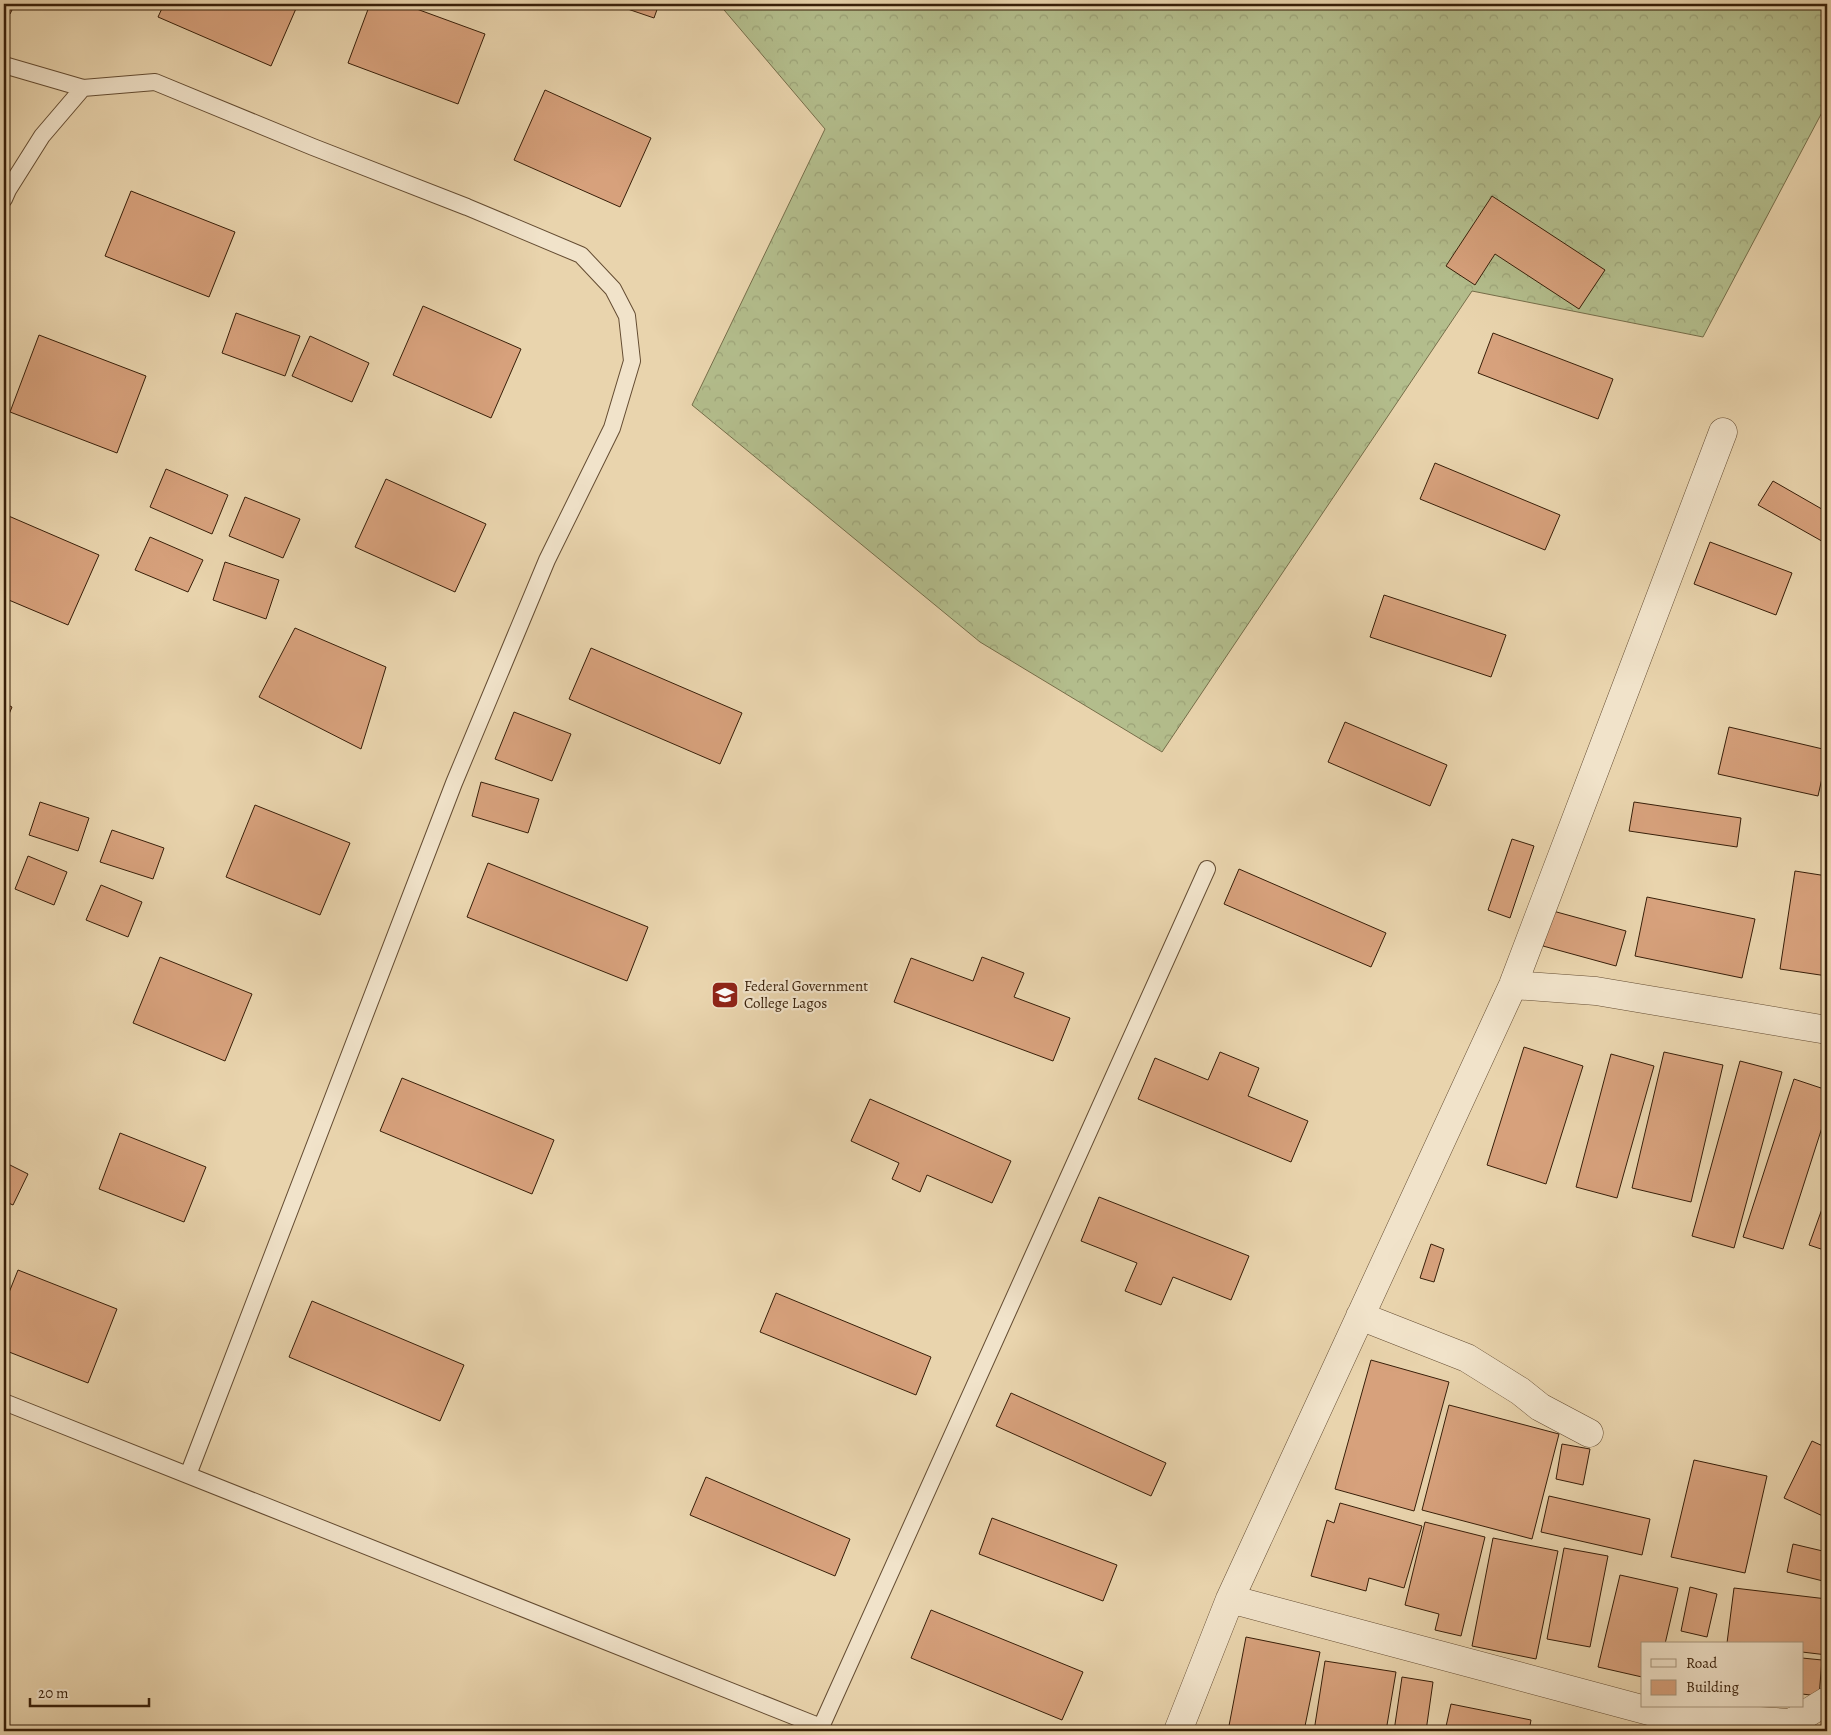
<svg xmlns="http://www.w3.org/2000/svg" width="1831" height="1735" font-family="Alegreya,serif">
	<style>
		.forest { fill: url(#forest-crowns); stroke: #766e4a }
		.building { fill: #d7a17c; stroke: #381f09 }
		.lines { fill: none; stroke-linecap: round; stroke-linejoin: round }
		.service-casing { stroke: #644c32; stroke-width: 18 }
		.minor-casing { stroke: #644c32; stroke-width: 29 }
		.service { stroke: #f1e3ca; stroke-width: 16 }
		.minor { stroke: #f1e3ca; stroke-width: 28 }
		.labels { text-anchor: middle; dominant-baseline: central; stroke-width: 4.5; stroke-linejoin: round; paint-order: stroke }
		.poi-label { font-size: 15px; fill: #381f09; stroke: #f1e3ca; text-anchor: start }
	</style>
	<defs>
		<pattern id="forest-crowns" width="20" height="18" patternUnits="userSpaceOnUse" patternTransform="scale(1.25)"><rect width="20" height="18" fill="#b3bd8c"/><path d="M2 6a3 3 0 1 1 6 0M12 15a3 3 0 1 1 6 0" fill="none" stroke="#9ba277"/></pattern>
	</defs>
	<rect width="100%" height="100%" fill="#e9d4ad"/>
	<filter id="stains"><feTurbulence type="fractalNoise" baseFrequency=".004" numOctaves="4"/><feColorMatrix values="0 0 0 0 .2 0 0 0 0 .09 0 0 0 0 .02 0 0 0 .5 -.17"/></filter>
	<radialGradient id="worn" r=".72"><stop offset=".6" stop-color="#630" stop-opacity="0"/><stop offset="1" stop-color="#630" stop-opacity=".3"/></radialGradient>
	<path class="forest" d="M719 4H1827V103L1703 337 1472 291 1162 752 980 642 692 405 825 129Z"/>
	<path class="building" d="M4 4H15L10 14 4 11Z
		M164 4H298L271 66 158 17Z
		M370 4H403L485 34 458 104 348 63Z
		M613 4H659L654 18Z
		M545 90 651 138 620 207 514 160Z
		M131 191 235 232 209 297 105 256Z
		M1492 196 1605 270 1579 309 1495 254 1475 285 1446 266Z
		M423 306 521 349 491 418 393 375Z
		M236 313 300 336 285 376 222 353Z
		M1493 333 1613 379 1598 419 1478 373Z
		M39 335 146 376 117 453 10 412Z
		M310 336 369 363 352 402 292 376Z
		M1435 463 1560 515 1545 550 1420 499Z
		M166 469 228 495 212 534 150 507Z
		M386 479 486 524 455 592 355 547Z
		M1773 481 1827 512V544L1758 505Z
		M245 497 300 519 283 558 229 536Z
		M4 514 99 555 68 625 4 598Z
		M150 537 203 560 188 592 135 570Z
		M1710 542 1792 573 1776 615 1694 584Z
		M225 562 279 580 266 619 213 600Z
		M1384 595 1506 635 1491 677 1370 637Z
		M295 628 386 667 361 749 259 697Z
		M591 648 742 713 720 764 569 699Z
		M4 703 12 707 4 726Z
		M514 712 571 734 552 781 495 759Z
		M1345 722 1447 765 1430 806 1328 762Z
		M1729 727 1827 750V756L1818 796 1718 774Z
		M481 782 539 799 528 833 472 816Z
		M40 802 89 818 78 851 29 835Z
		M1634 802 1741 818 1737 847 1629 831Z
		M255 805 350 843 320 915 226 877Z
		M112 830 164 848 153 879 100 862Z
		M1512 839 1534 846 1510 918 1488 910Z
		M28 856 67 872 54 905 15 889Z
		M488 863 648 927 627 981 467 917Z
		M1239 869 1386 933 1371 967 1224 904Z
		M1795 871 1827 876V976L1780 969Z
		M101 885 142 902 128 937 86 920Z
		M1647 897 1755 919 1742 978 1635 956Z
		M1553 911 1626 931 1616 966 1543 946Z
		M160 957 252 994 225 1061 133 1023Z
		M982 957 1024 973 1014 997 1070 1018 1053 1061 894 1002 911 958 973 981Z
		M1524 1047 1583 1066 1546 1184 1487 1165Z
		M1220 1052 1259 1068 1248 1096 1308 1121 1291 1162 1138 1099 1155 1058 1208 1080Z
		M1664 1052 1723 1065 1691 1202 1632 1188Z
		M1611 1054 1654 1066 1617 1198 1576 1187Z
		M1740 1061 1782 1072 1734 1248 1692 1236Z
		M402 1078 554 1140 532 1194 380 1131Z
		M1794 1079 1827 1090V1112L1783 1249 1743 1237Z
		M870 1099 1011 1161 992 1203 927 1175 920 1192 892 1179 899 1163 851 1141Z
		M120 1133 206 1167 184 1222 99 1189Z
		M4 1162 28 1174 13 1205 4 1201Z
		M1827 1195V1251L1809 1245Z
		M1099 1197 1249 1256 1231 1300 1173 1277 1161 1305 1125 1291 1137 1263 1081 1241Z
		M1431 1244 1444 1249 1434 1282 1420 1278Z
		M18 1270 117 1309 88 1383 4 1350V1305Z
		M776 1293 931 1357 916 1395 760 1332Z
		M312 1301 464 1365 440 1421 289 1357Z
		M1371 1360 1449 1382 1414 1511 1335 1489Z
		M1011 1393 1166 1463 1151 1496 996 1426Z
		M1449 1405 1559 1434 1532 1539 1422 1510Z
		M1812 1441 1827 1448V1518L1784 1498Z
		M1562 1444 1590 1449 1583 1485 1556 1479Z
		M1694 1460 1767 1476 1745 1573 1671 1557Z
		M706 1477 850 1539 835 1576 690 1515Z
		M1549 1496 1650 1519 1642 1555 1541 1532Z
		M1340 1503 1422 1526 1404 1588 1369 1578 1366 1591 1311 1576 1327 1520 1334 1523Z
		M992 1518 1117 1565 1103 1601 979 1554Z
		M1425 1522 1485 1537 1461 1636 1435 1630 1439 1614 1405 1605Z
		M1493 1538 1558 1551 1536 1659 1472 1646Z
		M1793 1544 1827 1552V1582L1787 1572Z
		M1564 1548 1608 1556 1590 1647 1547 1639Z
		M1620 1575 1678 1588 1665 1644H1642V1677L1598 1667Z
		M1690 1587 1717 1594 1707 1637 1681 1631Z
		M1734 1588 1827 1599V1655L1802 1652V1644L1727 1643Z
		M931 1610 1083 1672 1062 1720 911 1658Z
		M1246 1637 1320 1652 1304 1731H1228Z
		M1802 1658 1822 1660 1819 1696 1802 1694Z
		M1325 1661 1396 1672 1386 1731H1314Z
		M1402 1677 1433 1682 1426 1731H1394Z
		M1451 1704 1531 1720 1529 1731H1445Z"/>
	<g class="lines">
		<g class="service-casing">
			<path id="service" d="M4 65 83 88
				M4 199 8 190 42 136 83 88 155 82 313 147 467 207 581 255 613 289 627 316 632 361 612 428 547 560 454 783 188 1475
				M4 1402 821 1727 1207 869"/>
		</g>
		<g class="minor-casing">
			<path id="minor" d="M1513 985 1596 991 1827 1030
				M1360 1316 1467 1358 1520 1391 1540 1407 1589 1433
				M1230 1599 1664 1715 1791 1723 1827 1701
				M1178 1731 1230 1599 1513 985 1723 432"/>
		</g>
		<use href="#service" class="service"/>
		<use href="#minor" class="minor"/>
	</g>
	<defs>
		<g id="school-square" transform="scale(1.4375)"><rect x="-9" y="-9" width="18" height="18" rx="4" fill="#8f2418" stroke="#f1e3ca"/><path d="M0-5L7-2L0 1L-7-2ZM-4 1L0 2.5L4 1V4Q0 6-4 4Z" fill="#fff"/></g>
	</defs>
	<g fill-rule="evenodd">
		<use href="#school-square" x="725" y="995"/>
	</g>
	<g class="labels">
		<g class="poi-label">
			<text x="744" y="986">Federal Government<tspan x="744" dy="17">College Lagos</tspan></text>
		</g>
	</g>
	<rect width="1831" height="1735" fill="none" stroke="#e9d4ad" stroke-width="20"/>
	<rect x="5" y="5" width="1821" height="1725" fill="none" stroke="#381f09" stroke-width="2.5"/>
	<rect x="10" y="10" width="1811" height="1715" fill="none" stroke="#381f09"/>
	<rect x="1641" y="1642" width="162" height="65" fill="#f1e3ca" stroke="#a7957d"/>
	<rect x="1651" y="1659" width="25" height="8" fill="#f1e3ca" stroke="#a7957d"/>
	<text x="1686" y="1668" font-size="15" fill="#381f09">Road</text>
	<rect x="1651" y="1680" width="25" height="15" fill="#d7a17c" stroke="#a7957d"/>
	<text x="1686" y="1692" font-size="15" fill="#381f09">Building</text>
	<path d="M30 1698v8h119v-8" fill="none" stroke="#381f09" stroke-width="2.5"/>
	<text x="38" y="1698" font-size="15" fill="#381f09" stroke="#f1e3ca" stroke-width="4" paint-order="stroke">20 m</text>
	<rect width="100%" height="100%" filter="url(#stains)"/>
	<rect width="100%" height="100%" fill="url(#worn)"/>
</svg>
